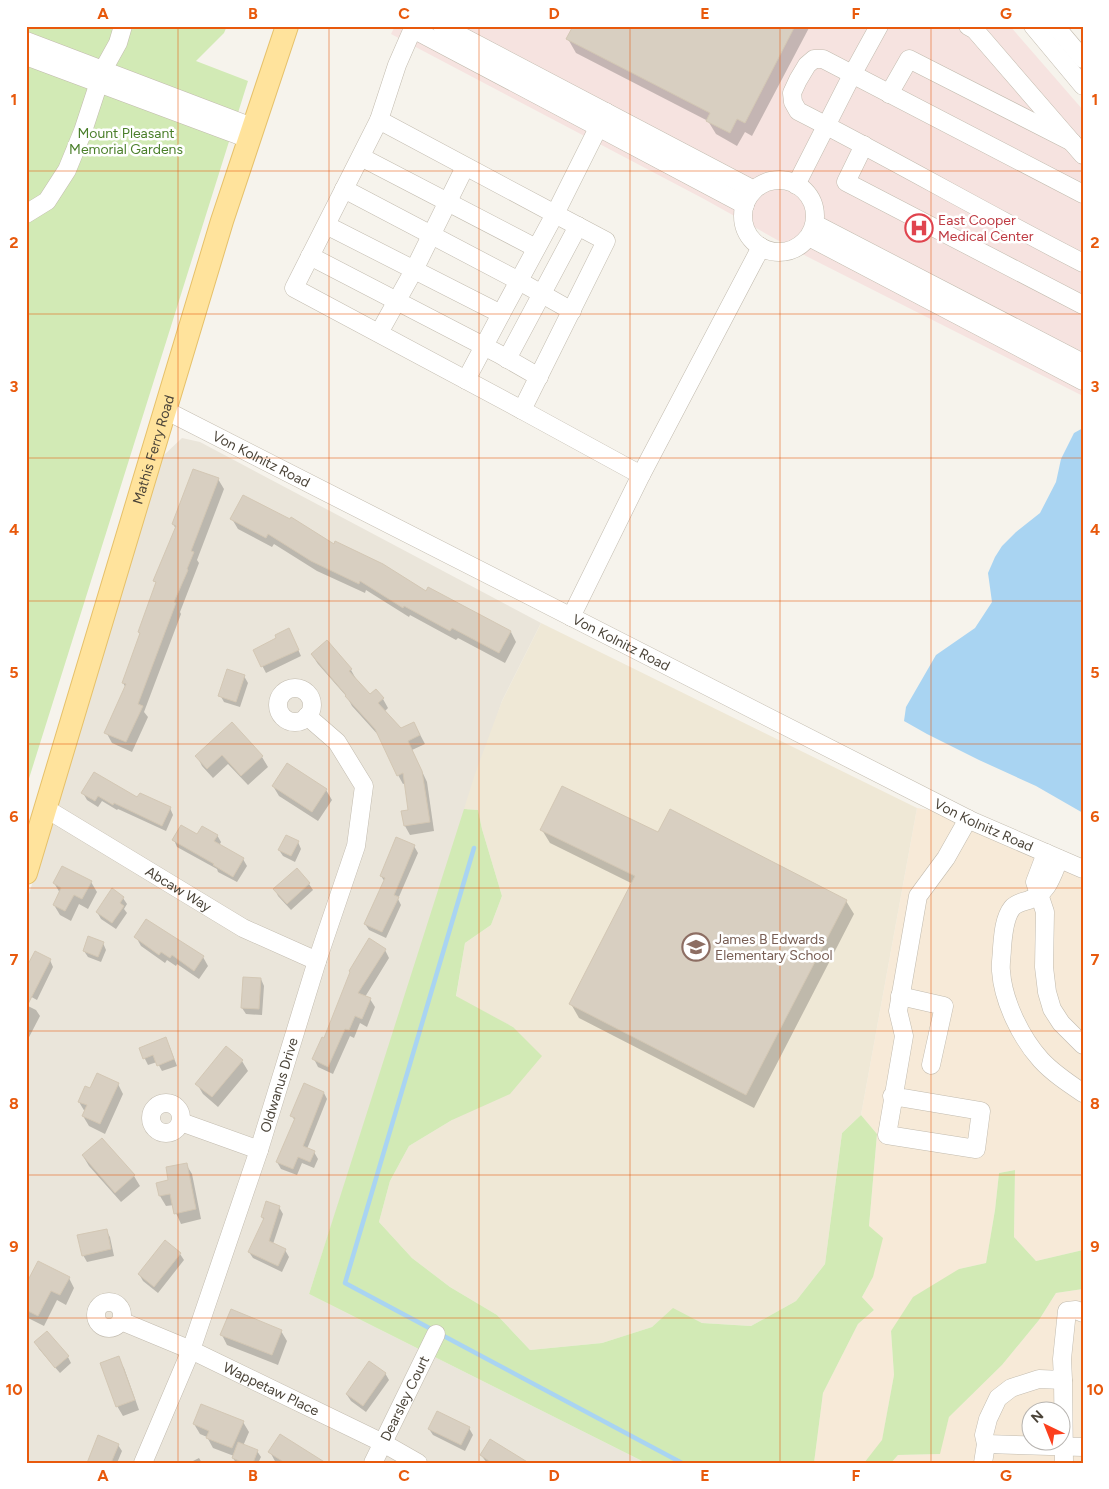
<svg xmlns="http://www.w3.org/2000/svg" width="1109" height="1489" font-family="Figtree,sans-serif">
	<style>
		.residential { fill: #eae5da }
		.commercial { fill: #f7ead8; fill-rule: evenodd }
		.education { fill: #efe8d6 }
		.medical { fill: #f6e3e0 }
		.green { fill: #d2eab5 }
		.water { fill: #a9d4f2 }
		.shadow { fill: #0003 }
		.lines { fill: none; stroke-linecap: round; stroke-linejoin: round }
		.stream { stroke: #a9d4f2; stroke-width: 4.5 }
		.building { fill: #d8cfc1; stroke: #d3c7b4 }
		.minor-casing { stroke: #c2bbae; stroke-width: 19 }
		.major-casing { stroke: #e6c16a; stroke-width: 24 }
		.minor { stroke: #fff; stroke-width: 18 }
		.major { stroke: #ffe39c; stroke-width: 22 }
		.grid { fill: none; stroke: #e8590c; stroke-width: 1; stroke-opacity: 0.55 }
		.labels { text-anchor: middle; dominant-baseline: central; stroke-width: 5; stroke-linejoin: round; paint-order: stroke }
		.park-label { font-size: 14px; fill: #4a7f2a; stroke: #fff }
		.health-label { font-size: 14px; fill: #be3a42; stroke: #fff; text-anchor: start }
		.street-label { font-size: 14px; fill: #4b4439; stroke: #fff }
		.education-label { font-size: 14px; fill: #785e54; stroke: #fff; text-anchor: start }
		.neatline { fill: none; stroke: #e8590c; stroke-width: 2 }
		.grid-label { font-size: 16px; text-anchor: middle; font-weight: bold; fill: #e8590c }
	</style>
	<rect width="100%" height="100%" fill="#f6f3ec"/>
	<path class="residential" d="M182 438 200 442 541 623 502 701 309 1294 646 1463H26V904L154 479 164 455Z"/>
	<path class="commercial" d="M917 808 930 810 1083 877V1250L1036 1261 1014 1237 1015 1170 999 1173 995 1210 986 1263 959 1269 891 1331 894 1375 882 1441 864 1463H814L823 1393 858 1324 874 1310 862 1297 873 1277 869 1226 877 1134 861 1115Z
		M1083 1289V1463H891L898 1455 939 1454 949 1417 1002 1365 1039 1320 1056 1293ZM1032 1412H1062V1442H1032Z"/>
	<path class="education" d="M541 623 917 808 861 1115 842 1133 825 1264 796 1301 751 1326 702 1323 673 1309 652 1327 602 1343 530 1350 497 1315 450 1287 412 1258 379 1222 390 1181 409 1146 452 1120 513 1027 456 997 465 943 491 925 502 896 482 829 478 810 464 809 475 774 502 701Z"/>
	<path class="medical" d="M395 26H1010L1083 110V396L806 256 704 199 391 34Z"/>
	<path class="green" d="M26 26H227L224 33 196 61 248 81 26 788Z
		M464 809 478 810 482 829 502 896 491 925 465 943 456 996 513 1027 542 1056 510 1094 452 1120 409 1146 390 1181 379 1222 412 1258 450 1287 497 1315 530 1350 602 1343 652 1327 673 1308 702 1323 751 1326 796 1301 825 1264 842 1133 861 1115 877 1134 869 1226 883 1238 873 1277 862 1297 874 1310 858 1324 823 1393 814 1463H646L309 1294Z
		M1015 1170 1014 1237 1036 1261 1083 1250V1289L1056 1293 1039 1320 1002 1365 949 1417 940 1454 898 1455 891 1463H864L882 1440 894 1375 891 1331 913 1297 959 1269 986 1263 995 1210 999 1173Z"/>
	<path class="water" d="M1083 428V813L1036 786 979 760 927 734 904 721 906 707 936 655 975 628 992 602 988 573 995 557 1002 546 1016 532 1040 513 1056 482 1061 459 1074 433Z"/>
	<path class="shadow" d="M574 26H810L752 136 745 132 737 146 716 134 708 121 576 53 568 39Z
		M218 479 224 489 197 560 199 563 180 612 181 614 144 712 148 717 132 752 112 743 106 732 126 688 123 683 141 635 139 632 157 584 155 581 176 529 173 524Z
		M232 519 334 546 427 593 511 632 516 642 505 663 458 638 456 640 410 615 409 617 366 590 365 593 317 571 274 544 272 547 238 529Z
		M292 636 301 656 266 673 254 650Z
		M312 655 351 670 356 679 370 696 383 699 388 708 385 711 401 729 414 723 425 744 412 750 427 782 434 831 410 835 405 826 410 811 406 783 403 784 398 775 380 737 352 706 347 697 318 664Z
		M244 676 248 683 240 707 224 702 220 695Z
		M232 724 262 757 268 767 248 785 228 764 213 778 202 766 197 756Z
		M273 786 326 790 332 800 318 821 279 796Z
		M83 793 138 799 170 808 173 815 166 831 118 809 117 810 102 801 98 807 87 800Z
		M542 830 658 834 846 901 854 914 754 1108 579 1018 571 1004 633 884 550 843Z
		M217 835 221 842 219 846 243 859 247 866 237 882 218 872 217 869 177 847 174 840 198 836Z
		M298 842 301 849 295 862 283 856 279 850Z
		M414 846 418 853 398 899 401 905 386 938 369 930 365 924 385 882 381 876Z
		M91 882 97 892 88 909 79 904 71 921 60 915 54 905 60 893 54 883Z
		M309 884 313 890 291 910 278 896 275 889Z
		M123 898 127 904 124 909 127 913 116 929 101 919 97 912Z
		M136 937 203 957 208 966 199 979 177 964 176 966 167 960 165 963 141 946Z
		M103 943 106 950 101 962 88 957 84 951Z
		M385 950 389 958 365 997 370 999 375 1007 367 1027 360 1023 354 1038 350 1036 333 1074 318 1067 314 1059Z
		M50 960 53 967 37 1000 26 994Z
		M261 979 264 986 262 1015 246 1014 242 1008Z
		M26 1005 36 1010 40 1016 26 1043Z
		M169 1045 177 1066 162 1071 157 1062 148 1065 140 1049Z
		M242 1061 248 1071 218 1107 203 1094 197 1084Z
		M118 1084 123 1094 105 1134 89 1126 83 1116 85 1112 79 1102 90 1089Z
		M324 1093 327 1099 307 1149 314 1152 318 1159 314 1168 302 1163 297 1175 281 1169 277 1162 295 1121 292 1116Z
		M83 1156 134 1176 140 1186 121 1202 89 1166Z
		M186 1164 192 1174 201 1219 181 1224 176 1213 174 1205 166 1206 160 1196 158 1184 170 1181Z
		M279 1207 283 1214 273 1244 285 1250 289 1257 282 1272 253 1258 249 1252 264 1221 262 1217Z
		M106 1230 110 1237 114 1256 87 1262 83 1255Z
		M180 1254 184 1260 158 1293 143 1281 139 1274Z
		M69 1278 74 1288 66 1305 57 1300 44 1326 26 1317V1287Z
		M281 1331 287 1341 278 1365 227 1345 222 1335Z
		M36 1342 68 1357 71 1363 60 1373 39 1349Z
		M118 1358 124 1368 139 1410 123 1416 117 1406Z
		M385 1373 389 1380 366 1412 351 1401 347 1395Z
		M243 1422 249 1432 243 1446 257 1451 261 1457 258 1463H236L233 1458 234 1456 213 1448 207 1437 200 1434 194 1424Z
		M469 1428 473 1435 465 1451 433 1435 429 1429Z
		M118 1445 122 1451 117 1463H89Z
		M270 1452 323 1463H276Z
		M481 1455 525 1463H487Z
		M199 1458 202 1463H189Z"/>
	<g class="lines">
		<path class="stream" d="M433 1330 345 1283 474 848
			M440 1334 682 1463"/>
	</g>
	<path class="building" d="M573 26H795L745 123 737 119 730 133 706 121 710 113 566 39Z
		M193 469 219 478 191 551 194 552 187 569 188 570 174 602 176 603 138 704 143 706 126 742 104 733 126 684 122 683 140 633 138 632 156 582 153 581 176 526 172 524Z
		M243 495 290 519 291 517 334 544 335 541 383 564 426 591 428 587 511 631 499 653 452 628 450 631 404 606 403 608 360 581 359 584 311 561 268 534 266 538 230 519Z
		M289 628 299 650 261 667 253 650 276 638 275 635Z
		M327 640 352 669 349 671 370 694 376 689 384 698 378 703 401 728 414 722 420 735 408 741 422 771 430 822 404 826 401 811 408 810 403 773 397 776 375 729 345 696 346 695 311 654Z
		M227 669 245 675 236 702 218 696Z
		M232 722 263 756 241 776 222 755 207 769 195 756Z
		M287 763 327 789 312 812 272 786Z
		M94 772 137 797 140 793 171 807 162 826 114 803 113 805 98 796 95 801 81 793Z
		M562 786 658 832 670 809 847 900 746 1095 569 1004 635 876 540 830Z
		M181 825 197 834 202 826 218 835 214 841 244 858 233 877 213 865 214 864 172 840Z
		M286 835 299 841 291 856 278 850Z
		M396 837 415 845 394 895 399 897 382 932 364 924 385 878 380 876Z
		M62 866 92 881 82 899 74 895 65 911 53 905 61 888 53 883Z
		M297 868 310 883 287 904 273 889Z
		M112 888 124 897 120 903 124 906 112 923 96 912Z
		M146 919 204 956 194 971 172 955 170 958 161 952 159 955 134 937Z
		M88 936 104 942 98 957 83 951Z
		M369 938 386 949 358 993 371 998 362 1019 355 1016 349 1030 345 1029 328 1067 312 1059 322 1037 324 1038 350 972 349 971Z
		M35 951 51 959 26 1008V968Z
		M243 977 261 978 259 1009 241 1008Z
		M166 1037 174 1059 157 1066 153 1055 143 1059 139 1048Z
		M226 1046 243 1060 212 1097 195 1084Z
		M97 1073 119 1083 100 1124 82 1116 87 1105 78 1102 85 1086 90 1088Z
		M304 1083 324 1092 303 1146 315 1151 310 1162 298 1157 293 1169 276 1162 295 1118 290 1116Z
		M102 1138 135 1175 115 1193 82 1155Z
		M187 1163 196 1209 174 1214 170 1194 159 1196 156 1183 168 1180 166 1167Z
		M266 1201 280 1206 269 1241 286 1249 278 1266 248 1252 264 1218 261 1217Z
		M107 1229 111 1249 82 1256 77 1235Z
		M165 1240 181 1253 154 1287 138 1274Z
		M38 1261 70 1277 60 1295 51 1291 38 1316 26 1310V1284Z
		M231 1309 282 1330 272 1355 220 1335Z
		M47 1331 69 1356 55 1368 34 1342Z
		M119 1356 135 1400 116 1407 100 1363Z
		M369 1361 386 1373 363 1406 346 1394Z
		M201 1404 244 1421 232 1448 206 1438 209 1431 193 1424Z
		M437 1411 470 1427 461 1445 428 1429Z
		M280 1434 326 1463H285L268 1452Z
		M98 1435 119 1444 111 1463H87Z
		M490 1439 529 1463H492L480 1455Z
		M238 1442 258 1450 253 1463H244L232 1458Z"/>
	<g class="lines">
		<g class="minor-casing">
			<g id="minor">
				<path d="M442 26 754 190"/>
				<path d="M968 26 975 30 1083 155"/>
				<path d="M1033 26 1083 86"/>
				<path d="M1055 26 1083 59"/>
				<path d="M413 29 745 205"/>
				<path d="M26 41 252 127"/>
				<path d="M26 56 249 139"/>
				<path d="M889 94 909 59 1072 142"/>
				<path d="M379 120 397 65 414 26"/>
				<path d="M864 145 846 182 1083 305"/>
				<path d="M361 157 536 248"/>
				<circle cx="779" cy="216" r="36"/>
				<path d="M796 185 852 75 879 26"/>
				<path d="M344 189 519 281 572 311"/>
				<path d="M1083 194 823 59H814L807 65 798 80 792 93 793 102 798 111C894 160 987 214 1083 263"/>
				<path d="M26 214 47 201 67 170 83 131 103 70 118 43 123 26"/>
				<path d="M815 224 1083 363"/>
				<path d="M326 225 501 314 555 214 379 120C351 176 322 232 294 288L522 410 606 241 555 214 606 112"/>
				<path d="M809 237 1083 381"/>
				<path d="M310 256 499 354 539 377"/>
				<path d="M379 333 414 270 465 167"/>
				<path d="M507 359 578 226"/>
				<path d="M466 380 501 314"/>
				<path id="s1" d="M165 410 972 821 1083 869"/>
				<path d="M522 410 641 475 761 247"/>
				<path d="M571 617 641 475"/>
				<circle cx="295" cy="705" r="17"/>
				<path id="s2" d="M45 808 243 928 317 961"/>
				<path d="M1046 853 1035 882 1045 912 1044 967 1047 992 1052 1009 1061 1023 1083 1045"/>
				<path d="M1059 859C1052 876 1048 893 1029 900 1023 902 1016 903 1012 908 1004 918 1003 936 1002 948 1002 956 1000 964 1001 971 1003 1001 1021 1038 1041 1060 1053 1073 1068 1083 1083 1093"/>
				<path d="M900 996 944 1006 931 1065"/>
				<path d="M892 1096 981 1111 976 1149 887 1135 904 1036 898 1011 918 896 946 858 968 819"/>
				<circle cx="166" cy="1118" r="15"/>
				<path d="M181 1122 259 1150"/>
				<circle cx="109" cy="1315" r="13"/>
				<path id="s3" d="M121 1321 191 1350 383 1443 418 1463"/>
				<path d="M1063 1380 1064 1463"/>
				<path d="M986 1444 984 1435 988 1419 998 1398 1011 1388 1039 1379 1063 1380 1062 1359 1067 1311 1076 1310 1083 1313"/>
				<path id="s4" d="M143 1463 191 1350 259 1150 317 961 356 846 364 786 337 742 307 716"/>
				<path id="s5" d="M373 1463 436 1334"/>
				<path d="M983 1463 986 1444 1083 1447"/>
			</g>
		</g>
		<g class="major-casing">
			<g id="major">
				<path id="s6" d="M26 873 222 221 287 26"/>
			</g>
		</g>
		<use href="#minor" class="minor"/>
		<use href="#major" class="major"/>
	</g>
	<path class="grid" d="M178 26V1463M329 26V1463M479 26V1463M630 26V1463M780 26V1463M931 26V1463M26 171H1083M26 314H1083M26 458H1083M26 601H1083M26 744H1083M26 888H1083M26 1031H1083M26 1175H1083M26 1318H1083"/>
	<defs>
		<g id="hospital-ring" transform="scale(1.4375)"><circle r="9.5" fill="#fff" stroke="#e0444e" stroke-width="1.5"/><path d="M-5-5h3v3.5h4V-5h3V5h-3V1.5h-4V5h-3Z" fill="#e0444e"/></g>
		<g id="school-ring" transform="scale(1.4375)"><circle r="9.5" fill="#fff" stroke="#8d6e63" stroke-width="1.5"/><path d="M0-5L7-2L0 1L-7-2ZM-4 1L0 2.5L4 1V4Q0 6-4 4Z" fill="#8d6e63"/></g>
	</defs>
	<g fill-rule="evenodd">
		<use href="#hospital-ring" x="919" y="228"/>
		<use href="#school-ring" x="696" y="947"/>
	</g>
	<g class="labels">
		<g class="park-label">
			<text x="126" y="133">Mount Pleasant<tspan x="126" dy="16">Memorial Gardens</tspan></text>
		</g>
		<g class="health-label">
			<text x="938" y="220">East Cooper<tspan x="938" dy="16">Medical Center</tspan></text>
		</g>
		<g class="street-label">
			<text stroke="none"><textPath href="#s6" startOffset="442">Mathis Ferry Road</textPath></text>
			<text stroke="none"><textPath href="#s1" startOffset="108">Von Kolnitz Road</textPath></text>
			<text stroke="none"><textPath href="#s1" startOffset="512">Von Kolnitz Road</textPath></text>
			<text stroke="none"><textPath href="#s1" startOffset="918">Von Kolnitz Road</textPath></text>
			<text stroke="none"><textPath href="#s2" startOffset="156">Abcaw Way</textPath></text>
			<text stroke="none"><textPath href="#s4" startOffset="402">Oldwanus Drive</textPath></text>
			<text stroke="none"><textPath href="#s3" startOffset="165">Wappetaw Place</textPath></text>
			<text stroke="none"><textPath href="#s5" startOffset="72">Dearsley Court</textPath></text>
		</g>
		<g class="education-label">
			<text x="715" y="939">James B Edwards<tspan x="715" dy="16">Elementary School</tspan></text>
		</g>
	</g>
	<rect width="1109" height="1489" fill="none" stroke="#ffffff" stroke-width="55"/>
	<g transform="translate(1046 1426) rotate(317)"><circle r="24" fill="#ffffff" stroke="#b7b4b0"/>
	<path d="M0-4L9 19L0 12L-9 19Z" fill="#fc3f1d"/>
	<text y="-8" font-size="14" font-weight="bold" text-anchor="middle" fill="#4b4439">N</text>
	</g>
	<rect x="28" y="28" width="1054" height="1434" class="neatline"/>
	<g class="grid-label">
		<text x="103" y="19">A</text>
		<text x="253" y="19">B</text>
		<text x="404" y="19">C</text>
		<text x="554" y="19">D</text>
		<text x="705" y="19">E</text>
		<text x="856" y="19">F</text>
		<text x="1006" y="19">G</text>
		<text x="14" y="105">1</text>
		<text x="1095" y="105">1</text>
		<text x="14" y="248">2</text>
		<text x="1095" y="248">2</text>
		<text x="14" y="392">3</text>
		<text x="1095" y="392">3</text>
		<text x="14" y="535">4</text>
		<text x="1095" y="535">4</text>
		<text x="14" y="678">5</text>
		<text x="1095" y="678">5</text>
		<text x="14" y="822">6</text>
		<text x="1095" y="822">6</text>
		<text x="14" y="965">7</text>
		<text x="1095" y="965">7</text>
		<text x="14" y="1109">8</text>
		<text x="1095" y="1109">8</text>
		<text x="14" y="1252">9</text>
		<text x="1095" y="1252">9</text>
		<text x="14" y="1395">10</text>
		<text x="1095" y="1395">10</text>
		<text x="103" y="1481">A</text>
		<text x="253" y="1481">B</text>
		<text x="404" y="1481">C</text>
		<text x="554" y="1481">D</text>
		<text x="705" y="1481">E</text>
		<text x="856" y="1481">F</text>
		<text x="1006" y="1481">G</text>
	</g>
</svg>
